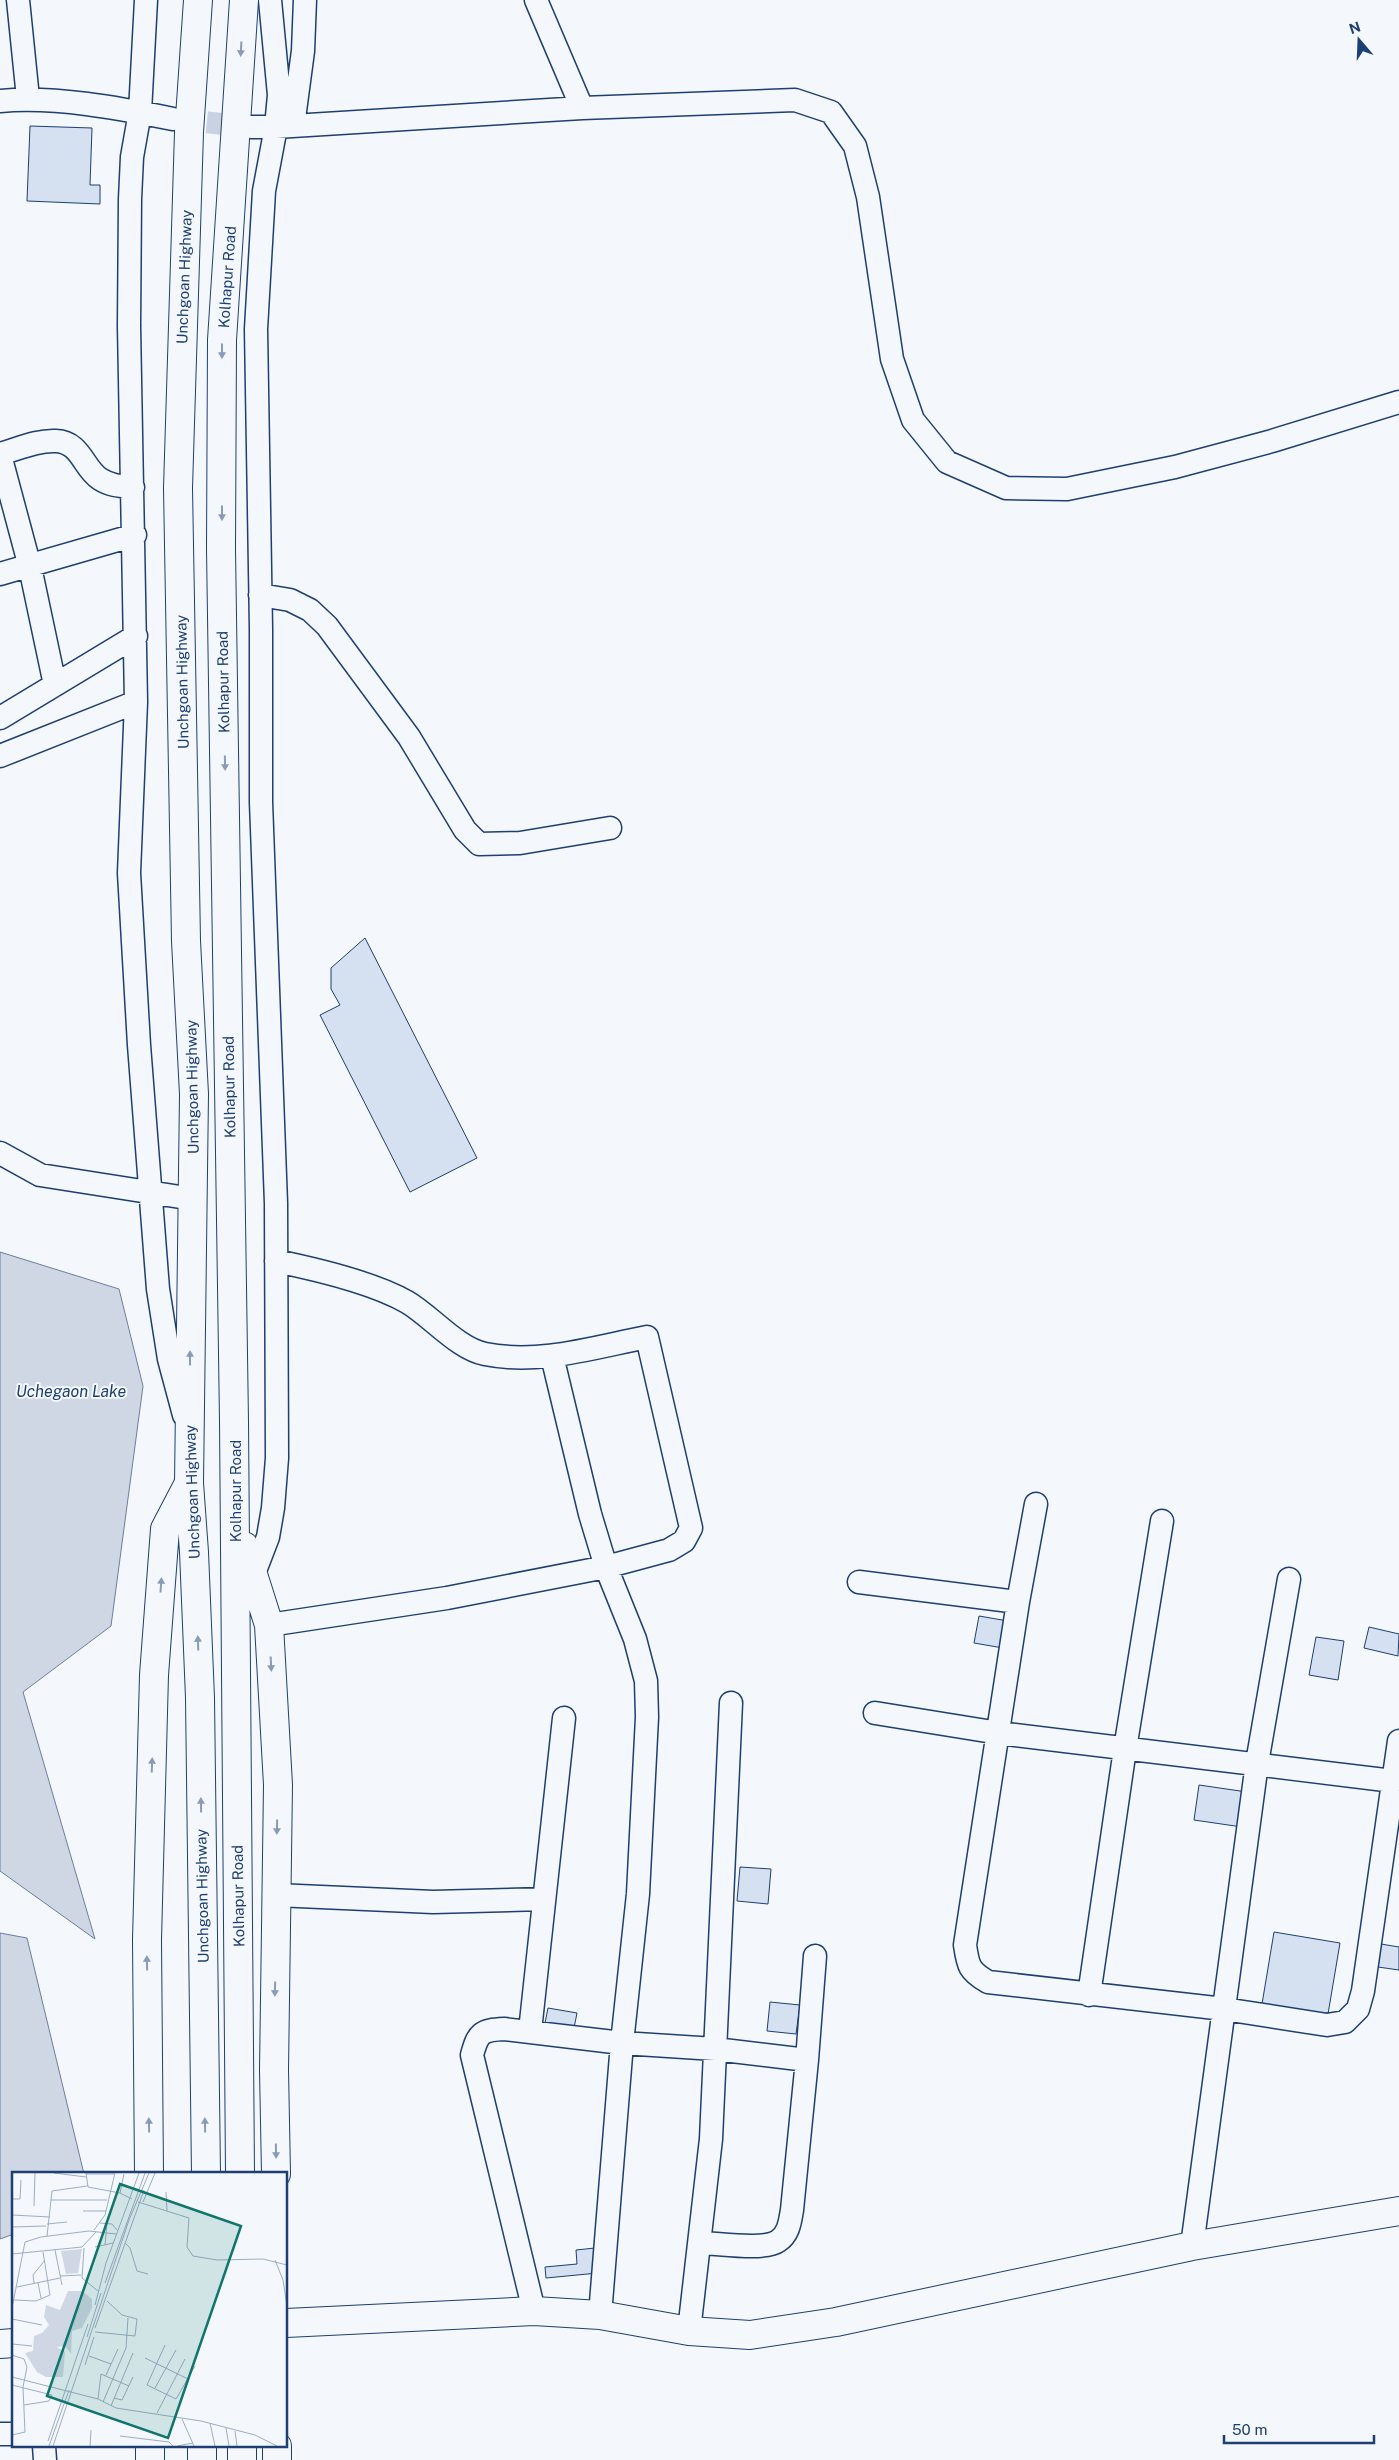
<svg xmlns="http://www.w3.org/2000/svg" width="1399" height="2460" font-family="'Public Sans',sans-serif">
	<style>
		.water { fill: #cfd7e4; stroke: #687fa3 }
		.building { fill: #d5e0f0; stroke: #1d3f73 }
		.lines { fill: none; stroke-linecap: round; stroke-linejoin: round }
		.minor-tunnel { stroke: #c9d2e0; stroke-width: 22; stroke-dasharray: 22 11; stroke-linecap: butt }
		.minor-casing { stroke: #1d3f73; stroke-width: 25 }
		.major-casing { stroke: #1d3f73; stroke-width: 30 }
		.highway-casing { stroke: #1d3f73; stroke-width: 30 }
		.minor { stroke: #f4f7fb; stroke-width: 22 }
		.major { stroke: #f4f7fb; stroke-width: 28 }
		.highway { stroke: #f4f7fb; stroke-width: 28 }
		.oneway { fill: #889bb7 }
		.labels { text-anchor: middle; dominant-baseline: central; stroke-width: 4; stroke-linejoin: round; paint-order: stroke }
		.street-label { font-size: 15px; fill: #1d3f73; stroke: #f4f7fb }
		.water-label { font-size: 16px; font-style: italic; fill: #1d3f73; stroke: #f4f7fb }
		.inset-road { fill: none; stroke: #9eadc5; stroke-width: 1 }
		.view { fill: #0f766e; fill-opacity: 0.15; stroke: #0f766e; stroke-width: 2.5 }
		.inset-edge { fill: none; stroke: #1d3f73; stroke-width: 2.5 }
	</style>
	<rect width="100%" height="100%" fill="#f4f7fb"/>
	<path class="water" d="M0 1252 119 1289 143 1386 111 1626 23 1692 95 1939 0 1871Z
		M0 1933 27 1938 84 2174H14V2234L0 2239Z"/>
	<path class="building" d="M30 126 92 128 90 185H100V204L27 201Z
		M365 938 477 1158 410 1192 320 1015 340 1005 331 989V968Z
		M979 1616 1008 1621 1003 1648 974 1643Z
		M1369 1627 1399 1634 1398 1656 1364 1648Z
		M1316 1637 1344 1641 1338 1680 1309 1675Z
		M1199 1785 1247 1792 1242 1827 1194 1820Z
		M740 1867 771 1869 768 1904 737 1901Z
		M1274 1932 1340 1943 1328 2014 1262 2004Z
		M1381 1944 1399 1947V1970L1378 1967Z
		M770 2002 800 2005 796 2034 767 2031Z
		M548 2008 577 2013 573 2033 544 2028Z
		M595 2248 598 2273 546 2278 545 2267 577 2264 576 2250Z"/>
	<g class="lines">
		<path class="minor-tunnel" d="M174 119 251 127"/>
		<g class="minor-casing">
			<path id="minor" d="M18 0 28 98
				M146 0 140 112 132 157 130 199 129 326 136 702 129 873 139 1045 158 1289 169 1359 184 1415
				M536 0 582 108
				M0 101C55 96 119 108 173 119
				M293 126 303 51 305 0
				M251 127H276L582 108 795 100 831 112 855 146 868 197 892 359 913 420 947 462 1006 488 1067 489 1175 467 1272 441 1399 402
				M0 454C18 449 37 440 56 441 81 442 83 468 100 479 111 486 121 486 133 487
				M0 455 30 567 55 685
				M0 574 135 535
				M260 595 290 600 310 610 327 626 409 737 465 830 479 844 520 843 610 828
				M0 718 136 636
				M0 756 136 702
				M0 1153 40 1175 193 1199
				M552 1356 590 1514 606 1567 635 1639 646 1681 647 1717 638 1894 622 2043 600 2315
				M1036 1504 1018 1602 965 1945C968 1966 969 1971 988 1982L1224 2009 1327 2025 1345 2022 1358 2009 1363 1991 1399 1741
				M253 1576 268 1537 273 1508 277 1458 276 1203 261 802V629L256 329 264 191 276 127 279 95 270 0
				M859 1582 1018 1602
				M269 1625 447 1598 606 1567 669 1550 684 1541 691 1528 647 1337C595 1347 539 1365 485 1354 458 1349 431 1316 407 1302 372 1282 315 1269 276 1261
				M875 1713 999 1733 1393 1781
				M276 1895 433 1902 544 1899
				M1089 1995 1125 1749 1162 1521
				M530 2031 564 1718
				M700 2243C718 2243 764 2251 778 2241 789 2234 790 2221 792 2210L807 2060 815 1956
				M1192 2246 1257 1763 1289 1579
				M534 2311 472 2055C478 2033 481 2030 504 2029L622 2043 715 2049 807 2060
				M689 2331 711 2139 731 1703
				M0 2434H14
				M44 2446 45 2460"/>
		</g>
		<g class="major-casing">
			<path id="major" d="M286 2323 534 2311 600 2315 689 2331 750 2335 836 2322 1192 2246 1399 2211
				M0 2344 14 2343"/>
		</g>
		<g class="highway-casing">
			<path id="highway" d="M198 0 189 132 178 488 186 941 194 1094 189 1483 194 1552 200 1698 206 2174
				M244 1546 269 1625 278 1785 274 2070 276 2174
				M149 2174 147 1940 154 1675 165 1529 189 1483
				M240 2174 234 1421 221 549 222 340 244 0
				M242 2446V2460
				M150 2460V2446
				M202 2460V2446
				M277 2460V2446"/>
		</g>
		<use href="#minor" class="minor"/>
		<use href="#major" class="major"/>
		<use href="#highway" class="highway"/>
	</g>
	<defs><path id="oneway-solid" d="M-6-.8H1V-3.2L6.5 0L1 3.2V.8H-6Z" transform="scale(1.25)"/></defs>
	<g class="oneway">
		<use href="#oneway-solid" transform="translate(241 49) rotate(93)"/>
		<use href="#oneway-solid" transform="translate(222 351) rotate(90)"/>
		<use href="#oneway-solid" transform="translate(222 513) rotate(90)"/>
		<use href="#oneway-solid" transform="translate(225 763) rotate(89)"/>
		<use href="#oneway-solid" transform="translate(190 1358) rotate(-90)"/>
		<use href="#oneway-solid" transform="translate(161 1585) rotate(-86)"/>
		<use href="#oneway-solid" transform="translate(198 1643) rotate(-92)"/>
		<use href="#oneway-solid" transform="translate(271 1664) rotate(87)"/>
		<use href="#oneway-solid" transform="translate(152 1765) rotate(-88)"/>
		<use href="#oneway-solid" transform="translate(201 1805) rotate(-91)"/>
		<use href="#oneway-solid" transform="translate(277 1827) rotate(91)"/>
		<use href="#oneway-solid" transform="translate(147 1963) rotate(-91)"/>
		<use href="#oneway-solid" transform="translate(275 1989) rotate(91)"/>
		<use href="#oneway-solid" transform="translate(149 2125) rotate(-91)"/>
		<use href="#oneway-solid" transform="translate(205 2125) rotate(-91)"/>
		<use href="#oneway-solid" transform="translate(276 2151) rotate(89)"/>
	</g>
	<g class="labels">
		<g class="street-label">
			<text transform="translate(184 277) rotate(-88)">Unchgoan Highway</text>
			<text transform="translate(227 277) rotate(-86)">Kolhapur Road</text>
			<text transform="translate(182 682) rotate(-91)">Unchgoan Highway</text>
			<text transform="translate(223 682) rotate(-91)">Kolhapur Road</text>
			<text transform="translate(192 1087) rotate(-91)">Unchgoan Highway</text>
			<text transform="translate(229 1087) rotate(-91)">Kolhapur Road</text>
			<text transform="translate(235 1491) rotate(-90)">Kolhapur Road</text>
			<text transform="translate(192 1492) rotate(-92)">Unchgoan Highway</text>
			<text transform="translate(202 1896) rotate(-91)">Unchgoan Highway</text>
			<text transform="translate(238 1896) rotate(-91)">Kolhapur Road</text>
		</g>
		<g class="water-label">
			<text x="71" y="1391">Uchegaon Lake</text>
		</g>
	</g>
	<g transform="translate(12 2172)">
		<rect width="275" height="275" fill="#f4f7fb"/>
		<path d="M70 77 66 101 54 102 49 79ZM56 119H70L80 127V136L70 156 60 159 59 182 53 174 45 175 53 180 51 205H34L25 200 13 181 21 179 22 164 30 161 37 153 32 145 34 133 48 138Z" fill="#cfd7e4"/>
		<path class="inset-road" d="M42 1 74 5M74 1 76 15 108 21 120 27M74 2H102M154 20 155 39M108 21 112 2M0 27H8L9 8M39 28H95M126 30 177 46 175 75 181 84 205 88 251 87 275 93M131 30 143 1M22 34 23 1M71 39H94M0 43 38 45M88 51 100 52 105 58M35 52 55 50M0 55 34 54M82 58 93 43 103 1M35 64 40 19 75 14M29 65 77 59 104 62M113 71 118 76 125 99 136 102M93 73 95 51M83 75 101 71M72 76 70 106 86 119M43 78 50 113M0 82 70 75 84 60M263 88 271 108 275 134M48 104 69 103M22 111 21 103 33 88M26 111 29 126M93 111 133 1M5 115 48 106M2 128 24 129 38 123 31 80M83 133 94 91 127 1M0 136 13 70 29 65M0 147 30 153M83 156 132 18M83 160 123 164 125 147 110 143 95 129M75 165 89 121M0 172 20 174M153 173 135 213 164 227 183 194M0 183 12 187 15 195 11 215 13 260 0 263M77 184 99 192M133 186 176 207M73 193 82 165M94 203 106 177M0 205 86 227 104 236 189 249 243 263 265 274M0 213 40 223 37 229 12 233M143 216 164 178M102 226 110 228 121 205M86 227 89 202 117 214M91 230 114 176 116 146M99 234 121 181M145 241 173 187M170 247 182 274M198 251 203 274M214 256 217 274M223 259 225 274M108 264 157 270 161 274M36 269 76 152M37 274 57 218M41 274 117 48 137 1M78 274 79 258M165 274 181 271"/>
		<path class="view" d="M108 12 229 54 156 266 35 224Z"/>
		<rect width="275" height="275" class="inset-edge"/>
	</g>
	<g transform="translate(1359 40) rotate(341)" stroke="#f4f7fb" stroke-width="4" paint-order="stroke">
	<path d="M0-4L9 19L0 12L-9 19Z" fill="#1d3f73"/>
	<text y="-8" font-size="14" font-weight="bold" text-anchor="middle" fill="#1d3f73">N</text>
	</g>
	<path d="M1224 2435v8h150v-8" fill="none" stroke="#1d3f73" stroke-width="2.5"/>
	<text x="1232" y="2435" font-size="15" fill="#1d3f73" stroke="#f4f7fb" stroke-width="4" paint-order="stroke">50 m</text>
</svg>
